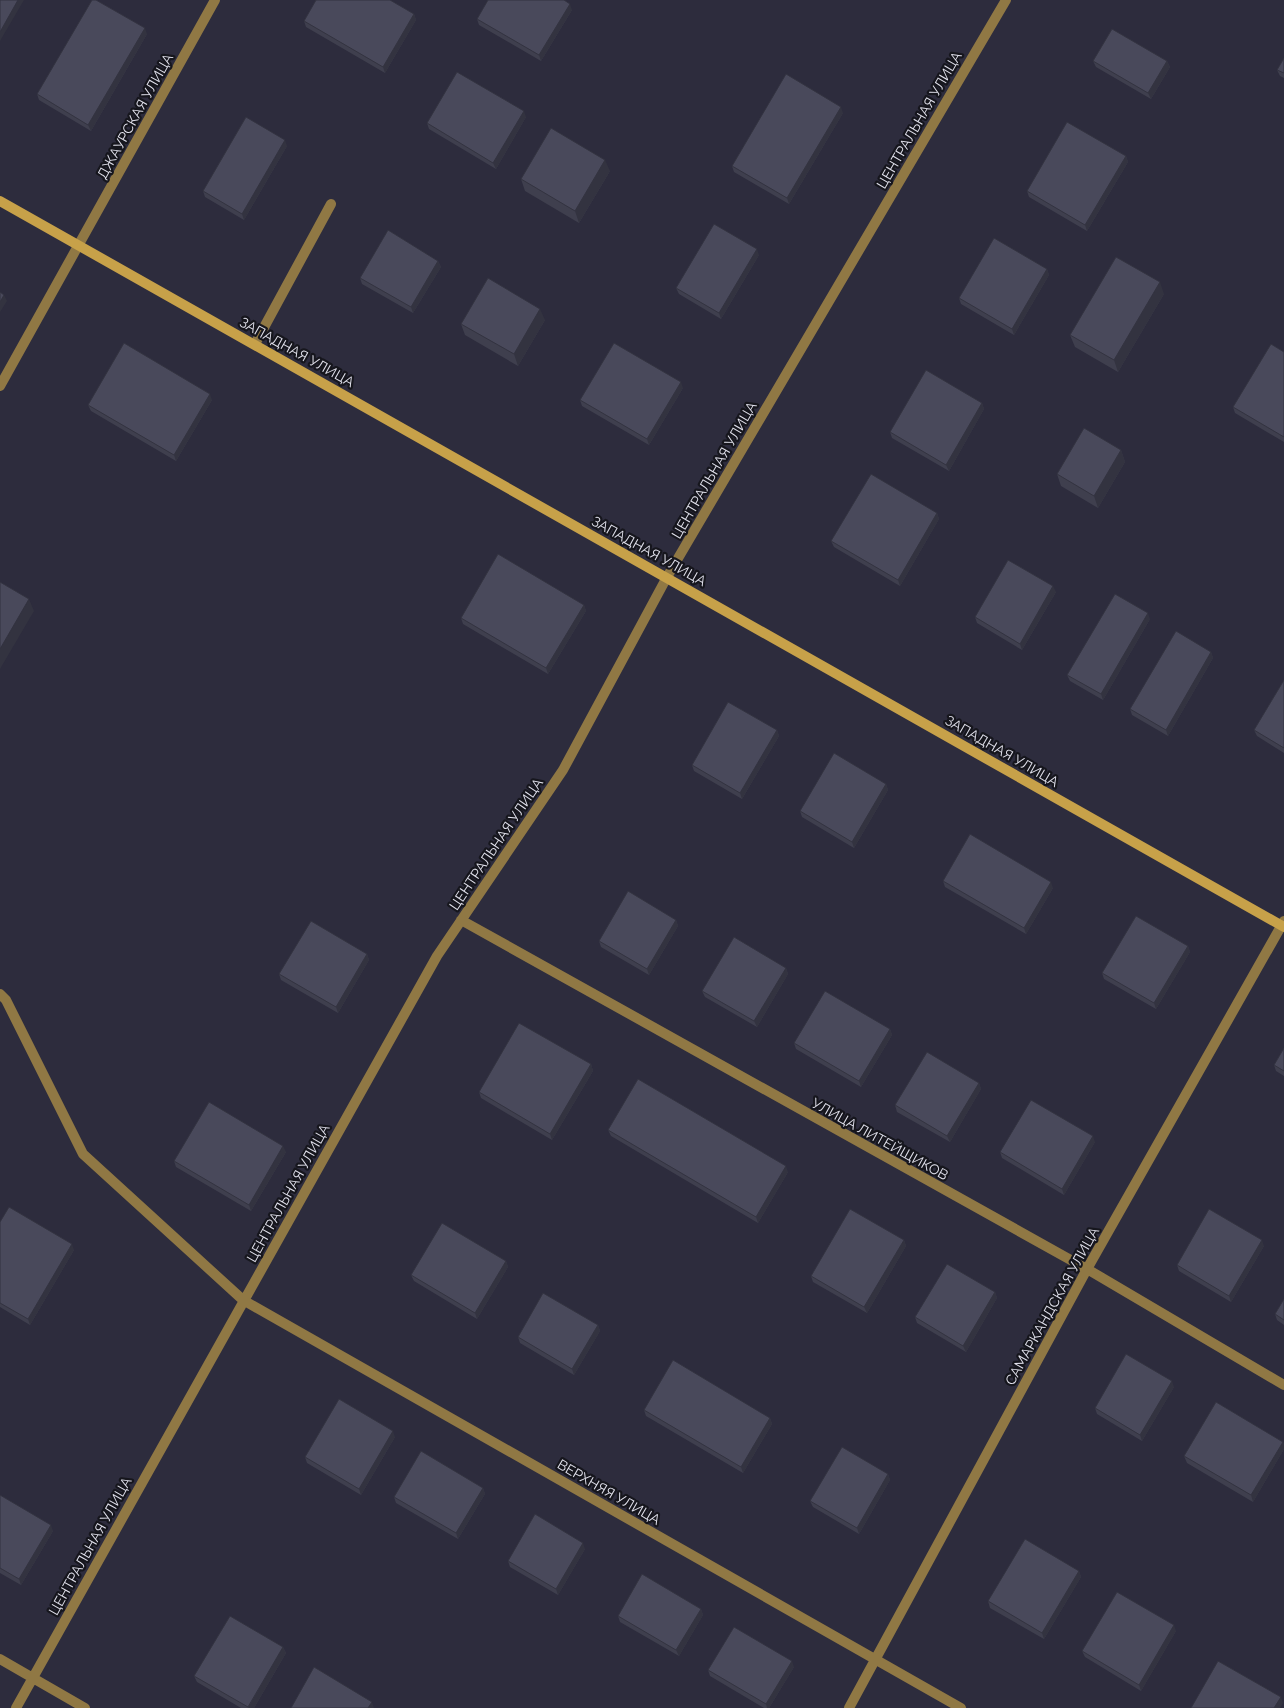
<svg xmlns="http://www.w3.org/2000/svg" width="1284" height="1708" font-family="Raleway,sans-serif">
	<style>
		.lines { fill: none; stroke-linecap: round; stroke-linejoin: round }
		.service { stroke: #907844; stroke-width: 10 }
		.minor { stroke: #907844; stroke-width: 10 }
		.secondary { stroke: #c7a149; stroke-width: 10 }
		.wall { fill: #3f3f4e }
		.shaded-wall { fill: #333340 }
		.building { fill: #49495b; stroke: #333340 }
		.labels { text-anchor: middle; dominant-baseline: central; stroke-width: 4.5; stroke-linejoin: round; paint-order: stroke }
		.street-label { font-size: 14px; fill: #e3e3ee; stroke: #16161d }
	</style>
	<rect width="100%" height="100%" fill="#2d2c3d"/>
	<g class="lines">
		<path class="service" d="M255 344 331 204"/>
		<path class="minor" d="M0 386 215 0
			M461 920 1087 1269 1284 1385
			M0 994 6 1000 83 1154 243 1300 961 1708
			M0 1659 85 1708
			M16 1708 437 956 563 770 667 577 1006 0
			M849 1708 1087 1269 1284 921"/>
		<path class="secondary" d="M0 201 1284 927"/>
	</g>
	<path class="wall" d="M572 10 541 61 479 25 477 19Z
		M414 14 416 20 385 73 306 27 304 21Z
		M147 34 91 131 39 100 37 94Z
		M1284 58V78L1280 76 1277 70Z
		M1093 61H1167L1170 67 1151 99 1096 67Z
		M843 113 789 204 734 172 732 166Z
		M526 117 496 169 429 129 427 123Z
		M287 146 244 220 205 197 203 191Z
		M1126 156 1128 162 1087 231 1029 197 1027 191Z
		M610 171 579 223 525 191 521 179Z
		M759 255 721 319 679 294 676 288Z
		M438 261 441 267 413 313 362 284 360 278Z
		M1047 269 1049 275 1014 335 961 304 959 298Z
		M1164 294 1118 372 1075 347 1070 335Z
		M545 320 518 366 465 335 461 324Z
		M1284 352V442L1235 413 1233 407Z
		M683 388 649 445 582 406 580 400Z
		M212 400 176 461 91 411 88 405Z
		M982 403 984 409 949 471 892 438 890 432Z
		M1121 450 1125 462 1098 508 1061 486 1057 474Z
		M937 513 939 519 900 586 834 547 831 541Z
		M1056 592 1022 650 977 623 975 617Z
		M584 605 586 611 548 674 463 624 461 618Z
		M1150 619 1103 700 1070 681 1067 675Z
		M1211 652 1213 658 1168 736 1132 715 1130 709Z
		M1284 680V753L1257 736 1254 730Z
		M777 730 779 736 742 799 694 771 692 765Z
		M886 784 888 790 854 848 802 817 800 811Z
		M943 881 1053 888 1026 934 945 887Z
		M676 920 678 926 649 975 601 947 599 941Z
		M1188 946 1190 952 1156 1009 1104 979 1102 973Z
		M367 954 369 960 338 1013 281 980 279 974Z
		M786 968 788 974 757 1027 705 997 702 991Z
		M890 1029 892 1035 861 1087 796 1049 794 1043Z
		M1284 1048V1076L1276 1071 1274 1065Z
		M591 1064 593 1071 552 1140 481 1098 479 1092Z
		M979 1083 981 1089 950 1142 897 1112 895 1105Z
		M608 1130 788 1172 758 1223 611 1136Z
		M1095 1142 1064 1195 1002 1158 1000 1152Z
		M286 1152 251 1211 176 1167 174 1161Z
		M0 1222 74 1250 30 1325 0 1307Z
		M904 1240 906 1246 867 1313 813 1282 811 1276Z
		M1264 1246 1231 1302 1179 1271 1177 1265Z
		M506 1261 508 1267 477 1319 414 1281 411 1275Z
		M995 1292 997 1298 966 1352 917 1323 915 1317Z
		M1284 1299V1325L1277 1320 1275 1314Z
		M598 1325 600 1331 574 1375 520 1343 518 1337Z
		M1174 1387 1142 1441 1097 1414 1095 1408Z
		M644 1410 770 1418 772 1424 743 1473 646 1416Z
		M395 1437 361 1495 307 1463 305 1457Z
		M1283 1442 1284 1445V1449L1253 1502 1187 1463 1184 1456Z
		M888 1474 890 1480 859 1534 813 1507 810 1501Z
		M483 1488 485 1494 458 1539 396 1503 394 1497Z
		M0 1495 53 1531 21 1585 0 1573Z
		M585 1549 558 1595 510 1567 508 1561Z
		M1079 1571 1081 1577 1044 1639 990 1608 988 1601Z
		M701 1609 703 1615 679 1656 620 1622 618 1616Z
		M1176 1631 1141 1691 1085 1657 1082 1651Z
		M283 1647 286 1653 254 1708H241L197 1682 194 1676Z
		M794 1667 769 1708H764L710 1676 708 1670Z"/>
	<path class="shaded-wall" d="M18 0H24L0 41V32Z
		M570 4 572 10 541 61 539 55Z
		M414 14 416 20 385 73 383 67Z
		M145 28 147 34 91 131 88 125Z
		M1167 61 1170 67 1151 99 1148 93Z
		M841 107 843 113 789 204 787 198Z
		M524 111 526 117 496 169 493 163Z
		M285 140 287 146 244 220 242 214Z
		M1126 156 1128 162 1087 231 1085 225Z
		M605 160 610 171 579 223 575 211Z
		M757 249 759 255 721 319 719 313Z
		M438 261 441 267 413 313 411 307Z
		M1047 269 1049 275 1014 335 1012 329Z
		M1160 282 1164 294 1118 372 1114 360Z
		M4 295 7 301 0 312V302Z
		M540 309 545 320 518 366 514 354Z
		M681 382 683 388 649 445 647 439Z
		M210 394 212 400 176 461 174 455Z
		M982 403 984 409 949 471 946 465Z
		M1121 450 1125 462 1098 508 1094 496Z
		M937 513 939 519 900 586 898 580Z
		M1053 586 1056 592 1022 650 1020 644Z
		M29 599 34 611 0 669V649Z
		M584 605 586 611 548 674 546 668Z
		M1148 613 1150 619 1103 700 1101 694Z
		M1211 652 1213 658 1168 736 1166 730Z
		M777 730 779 736 742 799 740 793Z
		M886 784 888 790 854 848 852 842Z
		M1051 882 1053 888 1026 934 1024 928Z
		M676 920 678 926 649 975 647 969Z
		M1188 946 1190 952 1156 1009 1154 1003Z
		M367 954 369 960 338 1013 336 1007Z
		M786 968 788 974 757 1027 754 1021Z
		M890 1029 892 1035 861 1087 859 1081Z
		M591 1064 593 1071 552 1140 550 1134Z
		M979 1083 981 1089 950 1142 947 1136Z
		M1093 1136 1095 1142 1064 1195 1062 1189Z
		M283 1146 286 1152 251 1211 249 1205Z
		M786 1166 788 1172 758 1223 756 1217Z
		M904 1240 906 1246 867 1313 864 1307Z
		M1262 1240 1264 1246 1231 1302 1229 1296Z
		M72 1244 74 1250 30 1325 28 1319Z
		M506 1261 508 1267 477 1319 475 1313Z
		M995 1292 997 1298 966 1352 963 1346Z
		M598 1325 600 1331 574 1375 572 1369Z
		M1172 1381 1174 1387 1142 1441 1140 1435Z
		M770 1418 772 1424 743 1473 741 1467Z
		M393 1431 395 1437 361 1495 359 1489Z
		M1283 1442 1284 1445V1449L1253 1502 1251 1495Z
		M888 1474 890 1480 859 1534 857 1528Z
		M483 1488 485 1494 458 1539 456 1533Z
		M51 1525 53 1531 21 1585 19 1579Z
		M583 1543 585 1549 558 1595 556 1589Z
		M1079 1571 1081 1577 1044 1639 1042 1633Z
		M701 1609 703 1615 679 1656 676 1650Z
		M1174 1625 1176 1631 1141 1691 1139 1685Z
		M283 1647 286 1653 254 1708H248Z
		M792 1661 794 1667 769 1708H767L766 1704Z
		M1281 1697 1283 1703 1280 1708H1274Z
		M372 1702 374 1708H368Z"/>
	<path class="building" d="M0 0H18L0 32Z
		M92 0H96L145 28 88 125 37 94Z
		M316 0H390L414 14 383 67 304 21Z
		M488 0H564L570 4 539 55 477 19Z
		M1112 29 1167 61 1148 93 1093 61Z
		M1284 58V73L1277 70Z
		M457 72 524 111 493 163 427 123Z
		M786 74 841 107 787 198 732 166Z
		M246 117 285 140 242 214 203 191Z
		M1067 122 1126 156 1085 225 1027 191Z
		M551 128 605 160 575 211 521 179Z
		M714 224 757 249 719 313 676 288Z
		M388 230 438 261 411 307 360 278Z
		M994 238 1047 269 1012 329 959 298Z
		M1116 257 1160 282 1114 360 1070 335Z
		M488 278 540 309 514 354 461 324Z
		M0 292 4 295 0 302Z
		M124 343 210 394 174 455 88 405Z
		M614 343 681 382 647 439 580 400Z
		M1271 344 1284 352V437L1233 407Z
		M926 370 982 403 946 465 890 432Z
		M1084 428 1121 450 1094 496 1057 474Z
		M871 474 937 513 898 580 831 541Z
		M498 554 584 605 546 668 461 618Z
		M1008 560 1053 586 1020 644 975 617Z
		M0 582 29 599 0 649Z
		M1115 594 1148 613 1101 694 1067 675Z
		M1176 631 1211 652 1166 730 1130 709Z
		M1284 680V748L1254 730Z
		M728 702 777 730 740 793 692 765Z
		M834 753 886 784 852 842 800 811Z
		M970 834 1051 882 1024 928 943 881Z
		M628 891 676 920 647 969 599 941Z
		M1136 916 1188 946 1154 1003 1102 973Z
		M311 921 367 954 336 1007 279 974Z
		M734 937 786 968 754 1021 702 991Z
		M825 991 890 1029 859 1081 794 1043Z
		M519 1023 591 1064 550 1134 479 1092Z
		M1284 1048V1071L1274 1065Z
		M927 1052 979 1083 947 1136 895 1105Z
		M638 1079 786 1166 756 1217 608 1130Z
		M1031 1100 1093 1136 1062 1189 1000 1152Z
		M209 1102 283 1146 249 1205 174 1161Z
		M9 1207 72 1244 28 1319 0 1303V1222Z
		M850 1209 904 1240 864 1307 811 1276Z
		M1209 1209 1262 1240 1229 1296 1177 1265Z
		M442 1223 506 1261 475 1313 411 1275Z
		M947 1264 995 1292 963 1346 915 1317Z
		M543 1293 598 1325 572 1369 518 1337Z
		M1284 1299V1320L1275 1314Z
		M1126 1354 1172 1381 1140 1435 1095 1408Z
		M673 1360 770 1418 741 1467 644 1410Z
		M339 1399 393 1431 359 1489 305 1457Z
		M1216 1402 1283 1442 1251 1495 1184 1456Z
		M842 1447 888 1474 857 1528 810 1501Z
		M421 1451 483 1488 456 1533 394 1497Z
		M0 1495 51 1525 19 1579 0 1568Z
		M535 1514 583 1543 556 1589 508 1561Z
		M1025 1539 1079 1571 1042 1633 988 1601Z
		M642 1574 701 1609 676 1650 618 1616Z
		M1117 1592 1174 1625 1139 1685 1082 1651Z
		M230 1616 283 1647 248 1707 194 1676Z
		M734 1627 792 1661 766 1704 708 1670Z
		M1218 1661 1281 1697 1274 1708H1191Z
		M314 1667 372 1702 368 1708H291Z"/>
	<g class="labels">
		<g class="street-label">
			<text transform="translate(135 116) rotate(-61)">ДЖАУРСКАЯ УЛИЦА</text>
			<text transform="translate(919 120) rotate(-60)">ЦЕНТРАЛЬНАЯ УЛИЦА</text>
			<text transform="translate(297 352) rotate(29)">ЗАПАДНАЯ УЛИЦА</text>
			<text transform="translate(714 470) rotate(-60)">ЦЕНТРАЛЬНАЯ УЛИЦА</text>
			<text transform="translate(649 551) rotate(29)">ЗАПАДНАЯ УЛИЦА</text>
			<text transform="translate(1002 751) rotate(30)">ЗАПАДНАЯ УЛИЦА</text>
			<text transform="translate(496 844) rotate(-56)">ЦЕНТРАЛЬНАЯ УЛИЦА</text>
			<text transform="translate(880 1139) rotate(29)">УЛИЦА ЛИТЕЙЩИКОВ</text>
			<text transform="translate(288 1193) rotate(-61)">ЦЕНТРАЛЬНАЯ УЛИЦА</text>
			<text transform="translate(1052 1306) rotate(-61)">САМАРКАНДСКАЯ УЛИЦА</text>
			<text transform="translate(609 1492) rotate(30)">ВЕРХНЯЯ УЛИЦА</text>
			<text transform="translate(90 1546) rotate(-61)">ЦЕНТРАЛЬНАЯ УЛИЦА</text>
		</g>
	</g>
</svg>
